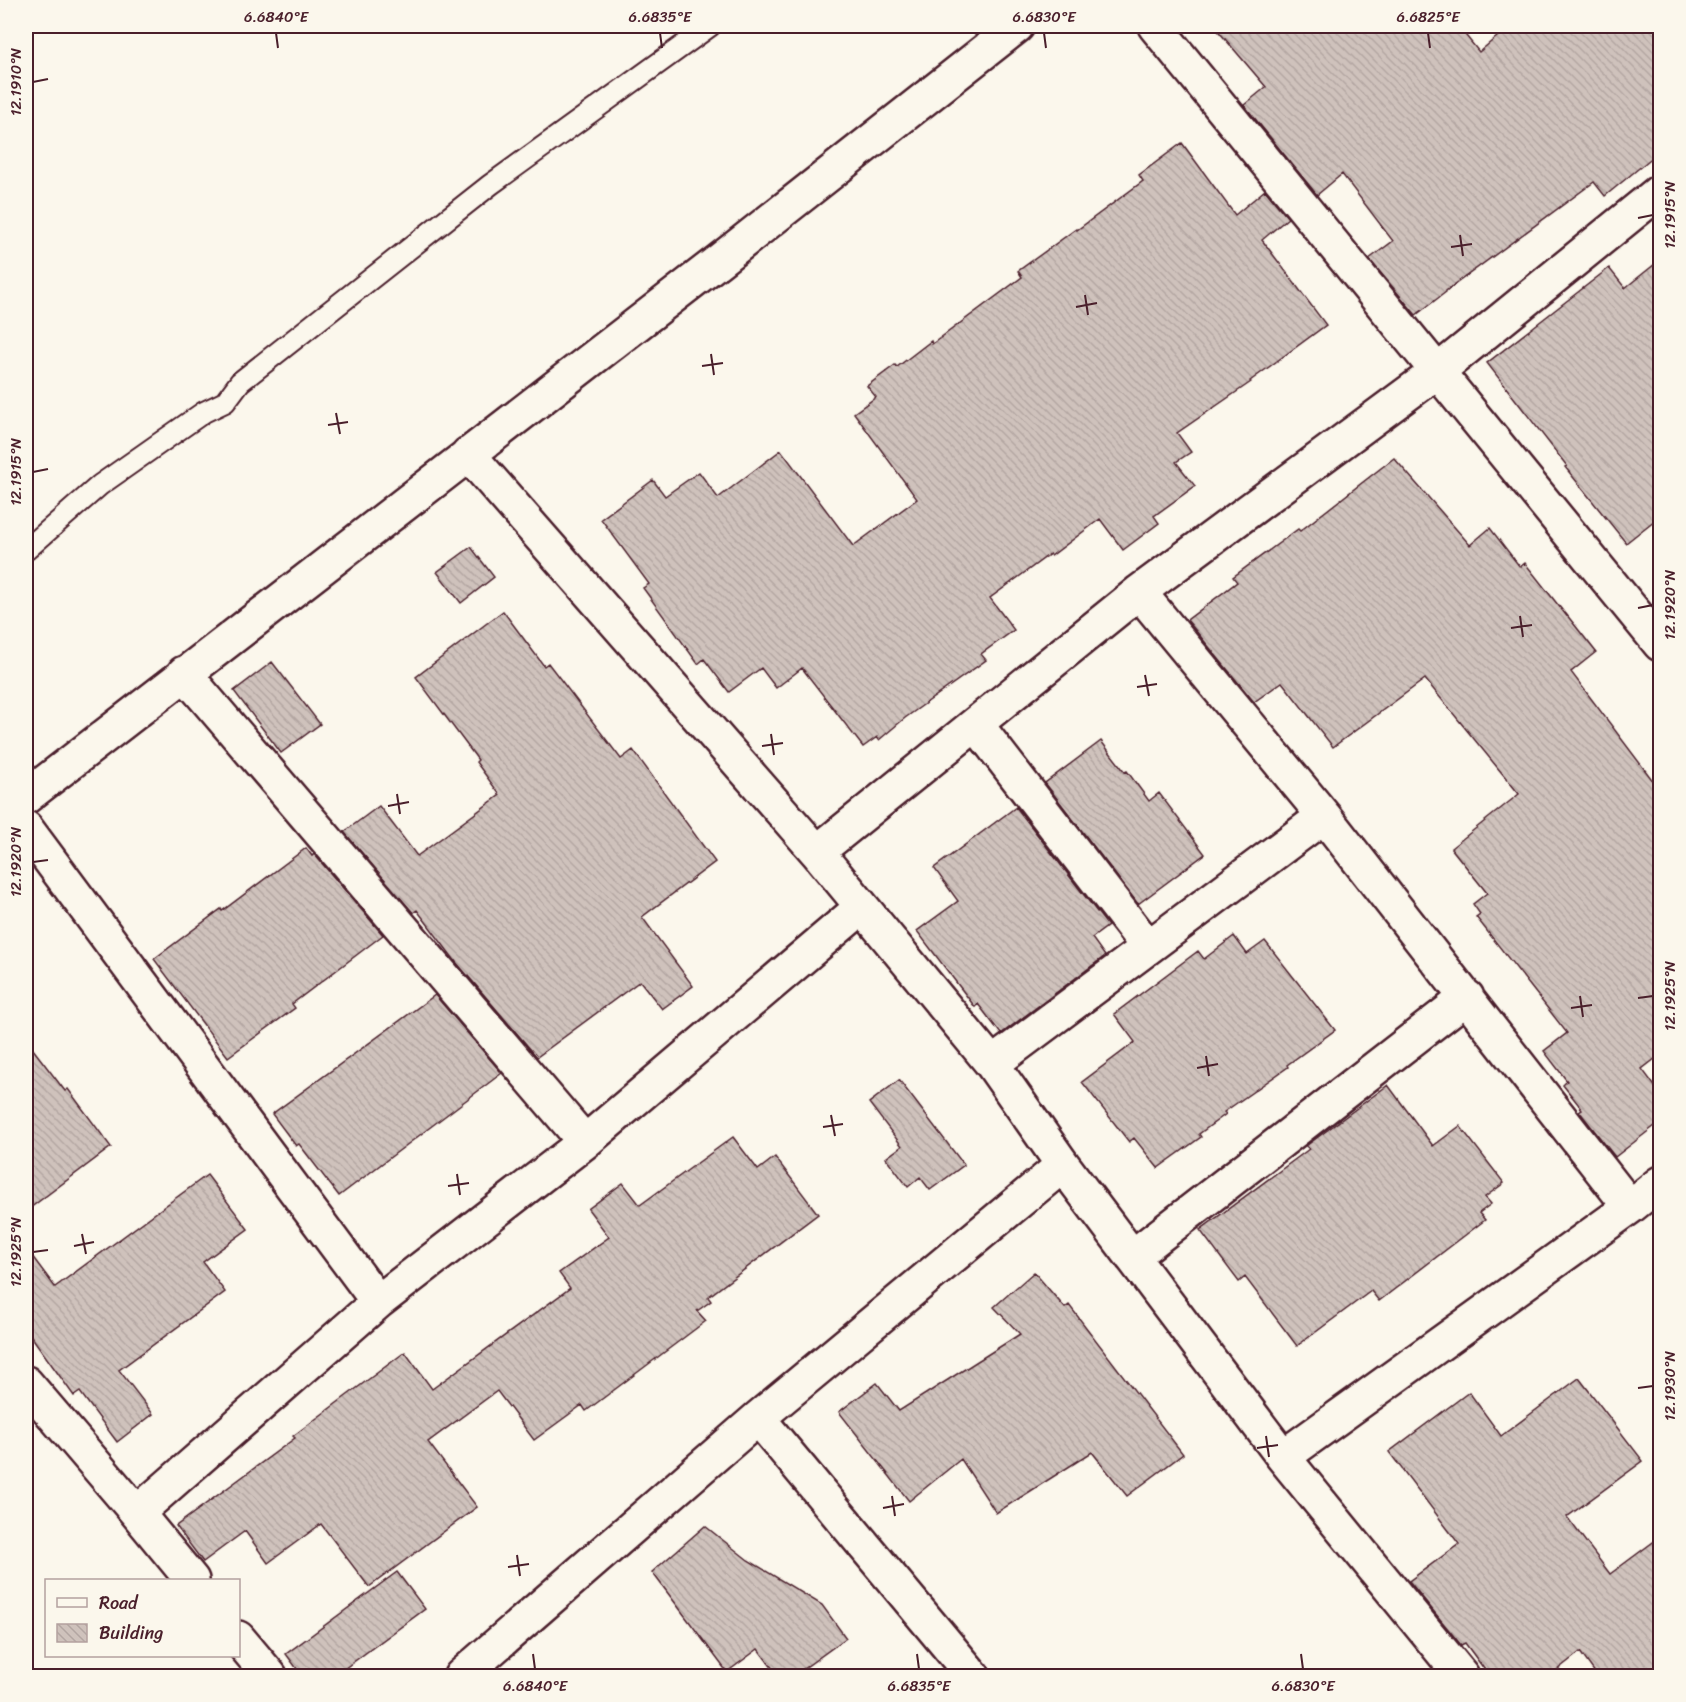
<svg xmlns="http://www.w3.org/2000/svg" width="1686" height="1702" font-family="Sriracha,sans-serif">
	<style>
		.building { fill: url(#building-back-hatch); stroke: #4a1f2b; stroke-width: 1.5 }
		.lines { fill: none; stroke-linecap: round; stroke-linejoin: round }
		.service-casing { stroke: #4a1f2b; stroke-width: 24 }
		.minor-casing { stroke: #4a1f2b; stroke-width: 38 }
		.service { stroke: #fbf7ec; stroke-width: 20 }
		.minor { stroke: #fbf7ec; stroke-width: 33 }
		.ticks { fill: none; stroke: #4a1f2b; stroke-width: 2 }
		.neatline { fill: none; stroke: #4a1f2b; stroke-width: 2 }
		.ticks-label { font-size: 15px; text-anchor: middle; fill: #4a1f2b }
	</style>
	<defs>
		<pattern id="building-back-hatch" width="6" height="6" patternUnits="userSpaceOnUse" patternTransform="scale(1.5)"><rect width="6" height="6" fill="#cfc2bc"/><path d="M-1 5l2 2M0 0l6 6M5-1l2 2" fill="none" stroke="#b3a6a2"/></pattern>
	</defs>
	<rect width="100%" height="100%" fill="#fbf7ec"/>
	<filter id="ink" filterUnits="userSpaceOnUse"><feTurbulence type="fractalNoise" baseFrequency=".0167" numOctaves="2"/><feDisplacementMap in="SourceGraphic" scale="12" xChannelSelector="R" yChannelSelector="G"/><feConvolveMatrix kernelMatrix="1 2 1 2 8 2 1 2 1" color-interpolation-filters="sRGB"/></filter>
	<g filter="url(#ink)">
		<path class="building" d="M1214 26H1458L1479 52 1510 26H1660V151L1605 196 1594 182 1446 291V292L1416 315 1369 259 1393 241 1342 174 1317 195 1244 105 1266 87Z
			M1182 143 1235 215 1265 190 1288 218 1262 240 1326 325 1250 381 1251 382 1177 433 1191 452 1176 462 1195 486 1154 516 1159 523 1123 550 1100 519 1051 556 1050 554 990 598 1014 630 981 654 986 660 905 718 879 740 877 737 863 747 802 668 776 688 761 668 729 692 704 659 698 664 643 588 649 584 601 519 653 480 665 496 699 472 718 498 781 450 853 546 917 499 854 413 876 397 867 386 895 365 897 367 931 341 932 344 1022 277 1018 271 1076 229 1077 230 1143 181 1139 175Z
			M1660 260V516L1626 543 1565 467 1567 466 1487 363 1609 268 1625 288Z
			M1394 458 1470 545 1490 528 1520 567 1525 563 1566 615V614L1596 652 1571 672 1660 790V1055L1642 1069 1660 1093V1122L1615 1157 1579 1111 1582 1109 1563 1085 1567 1081 1544 1051 1567 1033 1476 917 1480 914 1473 904 1487 893 1451 848 1519 794 1425 679 1333 747 1282 682 1254 702 1187 620 1237 582 1233 577 1298 529 1300 531Z
			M471 547 494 577 461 603 437 572Z
			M503 611 544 666 548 663 621 759 633 750 715 862 642 917 693 986 662 1009 640 981 537 1057 456 962 417 910 413 913 344 832 379 806 417 856 500 795 476 762 478 760 416 677Z
			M272 662 320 724 281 753 234 691Z
			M1101 741 1125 772 1127 771 1149 801 1159 793 1205 854 1138 904 1045 783Z
			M1016 807 1108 926 1092 938 1105 956 1001 1034 978 1004 975 1007 917 931 958 901 934 868Z
			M306 848 312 856 314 854 383 935 292 1004 295 1008 228 1057 154 959 221 909 222 911Z
			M1234 936 1247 954 1265 941 1335 1030 1287 1065 1288 1067 1224 1112 1226 1114 1199 1134 1201 1137 1158 1168 1134 1138 1129 1142 1082 1082 1135 1042 1114 1014 1198 951 1204 959Z
			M435 995 502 1073 339 1196 299 1144 296 1146 272 1114Z
			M26 1040 65 1091 68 1089 111 1147 26 1211Z
			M899 1080 964 1165 930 1190 920 1177 908 1187 886 1158 902 1146 869 1103Z
			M1388 1085 1433 1146 1460 1126 1504 1183 1485 1197 1491 1204 1479 1213 1485 1220 1379 1301 1371 1291 1297 1346 1245 1277 1239 1282 1200 1230 1309 1149 1306 1146Z
			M733 1137 758 1170 775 1157 818 1214 708 1297 711 1301 697 1311 706 1321 586 1411 582 1405 534 1440 497 1391 428 1442 477 1507 369 1587 321 1524 268 1563 245 1531 203 1562 176 1526 295 1438 293 1436 405 1352 432 1389 570 1288 559 1273 609 1237 588 1209 623 1183 640 1205Z
			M207 1175 248 1229 203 1262 225 1292 119 1370 153 1414 117 1442 80 1392 74 1396 26 1329V1248L55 1287Z
			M1034 1272 1065 1308 1069 1305 1183 1454 1127 1496 1092 1452 996 1513 961 1459 909 1501 839 1412 877 1383 899 1411 1020 1334 994 1307Z
			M1579 1378 1643 1461 1567 1517 1610 1574 1660 1537V1677H1598L1580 1652 1548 1677H1490L1465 1643 1461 1645 1409 1581 1459 1544 1389 1452 1469 1392 1501 1436Z
			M705 1526 748 1560 822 1605 846 1638 792 1677H779L758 1649 727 1672 652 1572Z
			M397 1572 425 1609 333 1677H303L286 1654Z"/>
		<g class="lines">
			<g class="service-casing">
				<path id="service" d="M26 550 100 485 204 412 225 402 240 382 490 185 710 26"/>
			</g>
			<g class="minor-casing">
				<path id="minor" d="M1155 26 1660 644
					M468 454 817 852 992 1064 1063 1165 1283 1457 1462 1676
					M1139 592 1324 816 1630 1207
					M184 673 585 1142
					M976 724 1148 947
					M26 797 720 260 1017 26
					M26 828 378 1302
					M817 852 1139 592 1438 371 1660 191
					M992 1064 1324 816
					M1132 1257 1467 997
					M26 1383 137 1513 192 1580
					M758 1418 973 1676
					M1283 1457 1630 1207 1660 1183
					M137 1513 378 1302 585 1142 862 907
					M238 1638 270 1676
					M461 1676 758 1418 1063 1165"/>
			</g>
			<use href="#service" class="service"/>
			<use href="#minor" class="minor"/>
		</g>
	</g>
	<path class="ticks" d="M276 33 278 48M660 33 662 48M1044 33 1046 48M1428 33 1430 48M33 82 48 79M1638 218 1653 215M1460 235 1463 256M1451 247 1472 244M1085 295 1088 315M1076 307 1097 303M711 354 714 375M702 366 723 363M336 413 340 434M328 425 348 422M33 472 48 469M1638 608 1653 605M1520 616 1523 637M1511 628 1532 625M1145 675 1149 696M1137 687 1157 684M771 734 774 755M762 746 783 743M397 794 400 814M388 806 409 802M33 862 48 860M1580 996 1583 1017M1638 998 1653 996M1571 1008 1592 1005M1206 1056 1209 1076M1197 1068 1218 1064M831 1115 835 1136M823 1127 843 1124M457 1174 460 1195M448 1186 469 1183M82 1234 86 1254M74 1246 94 1242M33 1252 48 1250M1638 1388 1653 1386M1266 1436 1269 1457M1257 1448 1278 1445M892 1496 895 1516M883 1508 904 1504M517 1555 520 1576M508 1567 529 1564M533 1654 535 1669M917 1654 919 1669M1301 1654 1303 1669"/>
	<rect width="1686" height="1702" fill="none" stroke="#fbf7ec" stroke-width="66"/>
	<rect x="45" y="1579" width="195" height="78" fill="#fbf7ec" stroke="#b4a19f" stroke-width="1.5"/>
	<rect x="57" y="1598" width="30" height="9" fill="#fbf7ec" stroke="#b4a19f" stroke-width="1.5"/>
	<text x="99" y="1609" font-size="18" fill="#4a1f2b">Road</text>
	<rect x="57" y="1624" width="30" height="18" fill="url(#building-back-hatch)" stroke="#b4a19f" stroke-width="1.5"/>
	<text x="99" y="1639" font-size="18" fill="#4a1f2b">Building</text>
	<rect x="33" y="33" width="1620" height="1636" class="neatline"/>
	<g class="ticks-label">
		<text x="276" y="22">6.6840°E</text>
		<text x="660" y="22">6.6835°E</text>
		<text x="1044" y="22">6.6830°E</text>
		<text x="1428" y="22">6.6825°E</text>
		<text transform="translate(16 82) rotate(-90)" y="5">12.1910°N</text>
		<text transform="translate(1670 215) rotate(-90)" y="5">12.1915°N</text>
		<text transform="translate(16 472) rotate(-90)" y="5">12.1915°N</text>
		<text transform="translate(1670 605) rotate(-90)" y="5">12.1920°N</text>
		<text transform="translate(16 862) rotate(-90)" y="5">12.1920°N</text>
		<text transform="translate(1670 996) rotate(-90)" y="5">12.1925°N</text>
		<text transform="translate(16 1252) rotate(-90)" y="5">12.1925°N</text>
		<text transform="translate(1670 1386) rotate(-90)" y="5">12.1930°N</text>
		<text x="535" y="1691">6.6840°E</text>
		<text x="919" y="1691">6.6835°E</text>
		<text x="1303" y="1691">6.6830°E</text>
	</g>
</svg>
